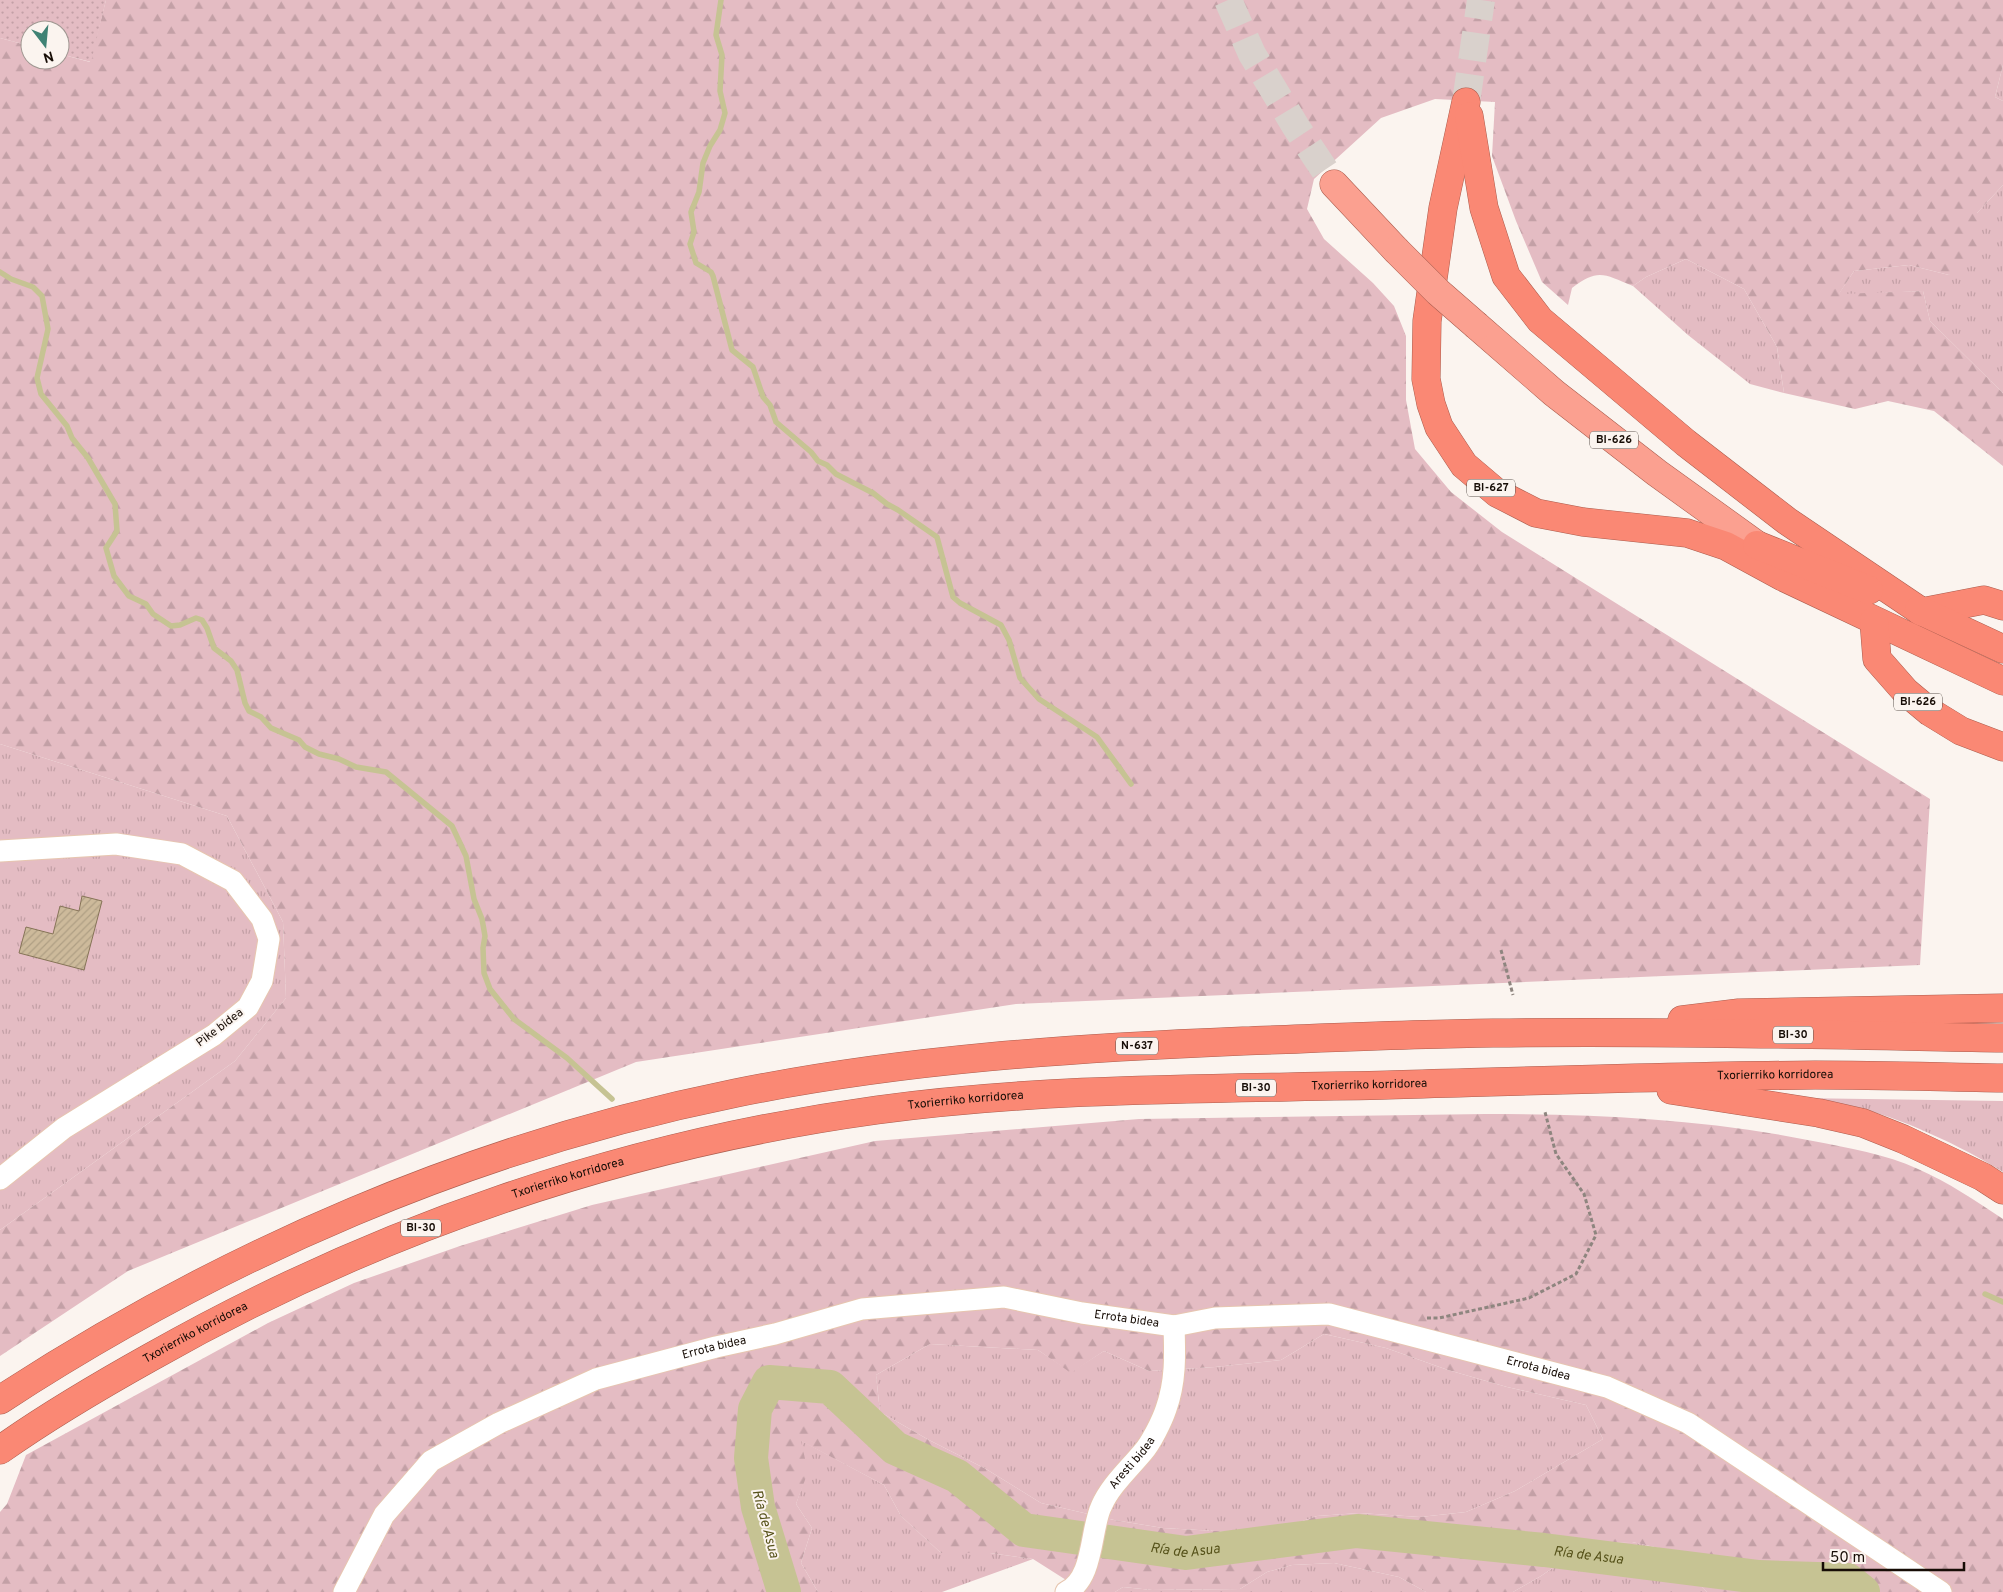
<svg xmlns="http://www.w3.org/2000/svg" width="2003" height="1592" font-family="Overpass,sans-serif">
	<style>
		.grass { fill: url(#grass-tufts) }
		.forest { fill: url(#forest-firs); fill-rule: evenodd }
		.garden { fill: url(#garden-dots) }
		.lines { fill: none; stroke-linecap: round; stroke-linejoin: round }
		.stream { stroke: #c6c393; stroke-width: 5.5 }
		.river { stroke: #c6c393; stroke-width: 34 }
		.building { fill: url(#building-hatch); stroke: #867457 }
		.trunk-tunnel { stroke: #d9d1cc; stroke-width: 28; stroke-dasharray: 28 14; stroke-linecap: butt }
		.minor-casing { stroke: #e7c6b0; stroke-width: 23 }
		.trunk-casing { stroke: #ab5d4e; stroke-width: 29 }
		.motorway-casing { stroke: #ab5d4e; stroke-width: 29 }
		.path { stroke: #8e857f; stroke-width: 3; stroke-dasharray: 4 2.5; stroke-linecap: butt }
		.minor { stroke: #fff; stroke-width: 21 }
		.trunk { stroke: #fba090; stroke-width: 28 }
		.motorway { stroke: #fa8874; stroke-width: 28 }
		.trunk-bridge-casing { stroke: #ab5d4e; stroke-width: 29; stroke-linecap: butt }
		.trunk-bridge { stroke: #fba090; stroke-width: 28 }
		.labels { text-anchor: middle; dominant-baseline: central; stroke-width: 4; stroke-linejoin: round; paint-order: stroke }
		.shield { fill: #fbf4ef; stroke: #5b524c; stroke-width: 1 }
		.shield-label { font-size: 11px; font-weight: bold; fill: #170d06 }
		.street-label { font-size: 12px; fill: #170d06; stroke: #fbf4ef }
		.water-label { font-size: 14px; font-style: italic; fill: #56521a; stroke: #fbf4ef }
	</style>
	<defs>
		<pattern id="grass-tufts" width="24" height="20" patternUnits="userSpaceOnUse" patternTransform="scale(1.25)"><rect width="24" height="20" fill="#e4bcc3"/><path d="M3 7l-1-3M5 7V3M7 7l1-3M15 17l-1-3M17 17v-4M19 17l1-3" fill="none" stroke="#c3a0a6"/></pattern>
		<pattern id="forest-firs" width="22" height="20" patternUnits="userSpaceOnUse" patternTransform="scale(1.25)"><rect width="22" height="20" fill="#e4bcc3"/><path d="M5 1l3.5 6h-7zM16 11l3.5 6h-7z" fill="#c3a0a6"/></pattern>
		<pattern id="garden-dots" width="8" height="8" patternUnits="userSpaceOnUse" patternTransform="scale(1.25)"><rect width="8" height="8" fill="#e4bcc3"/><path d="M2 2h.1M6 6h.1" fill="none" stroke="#c3a0a6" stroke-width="1.8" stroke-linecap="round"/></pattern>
		<pattern id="building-hatch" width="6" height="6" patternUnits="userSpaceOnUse" patternTransform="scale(1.25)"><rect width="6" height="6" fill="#cdba9b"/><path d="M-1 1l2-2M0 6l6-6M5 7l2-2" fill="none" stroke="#af9f84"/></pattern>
	</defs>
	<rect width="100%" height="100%" fill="#fbf4ef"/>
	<path class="grass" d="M2003 65V101L1995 97Z
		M2003 185V393L1930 321 1923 291 1838 295 1854 271 1909 265 1949 275 1977 213Z
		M1686 259 1744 289 1777 347 1784 393 1750 384 1688 335 1633 286 1646 277Z
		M0 744 227 816 283 922 286 998 235 1061 0 1230Z
		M1798 1098 2003 1101V1172C1962 1146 1899 1117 1852 1106 1834 1102 1816 1101 1798 1098Z
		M1324 1334 1386 1348 1448 1370 1507 1387 1586 1405 1603 1439 1515 1491 1466 1512 1420 1517 1359 1513 1317 1516 1291 1525 1251 1533 1163 1528 1114 1520 1041 1503 986 1469 929 1440 880 1412 876 1375 930 1344 1038 1350 1071 1372 1104 1351 1149 1371 1215 1367 1281 1360Z
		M800 1440 884 1485 901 1516 941 1553H990L1033 1559 942 1592H818L801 1563 812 1528 796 1504 807 1472Z
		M1632 1542 1668 1550 1707 1592H1513L1541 1576 1589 1543Z
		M1334 1563 1399 1577 1426 1592H1115L1123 1587 1152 1590 1240 1589 1267 1572 1292 1565Z"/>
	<path class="forest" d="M106 0H2003V65L1995 97 2003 101V185L1977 213V261L1949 275 1909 265 1854 271 1839 294 1923 291 1930 321 2003 393V466L1934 411 1888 401 1855 409 1784 393 1777 347 1744 289 1686 259 1646 277 1633 286C1604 274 1598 268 1572 288L1568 305 1542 282 1516 221 1492 156 1495 102 1435 99 1381 118 1314 179 1307 209 1324 239 1373 283 1394 306 1406 336V400L1415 449 1451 492 1502 532 1930 799 1920 965 1016 1004 636 1062 128 1271 0 1356V1230L235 1061 286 998 283 922 227 816 0 744V38L30 46V60H60V54L90 62Z
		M1486 1114C1596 1114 1705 1119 1813 1141 1848 1148 1886 1154 1918 1169 1948 1182 1976 1201 2003 1219V1592H1707L1668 1550 1632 1542 1589 1543 1541 1576 1513 1592H1426L1399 1577 1334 1563 1292 1565 1267 1572 1240 1589 1152 1590 1123 1587 1115 1592H1085L1033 1559 990 1553H941L901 1516 884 1485 801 1441 808 1472 796 1504 812 1528 801 1563 818 1592H0V1512L7 1504 26 1455 268 1323 354 1283 460 1246 592 1205 875 1141 1139 1119ZM1324 1334 1386 1348 1448 1370 1507 1387 1586 1405 1603 1439 1515 1491 1466 1512 1420 1517 1359 1513 1317 1516 1291 1525 1251 1533 1163 1528 1114 1520 1041 1503 986 1469 929 1440 880 1412 876 1375 930 1344 1038 1350 1071 1373 1104 1351 1149 1371 1215 1367 1281 1360Z"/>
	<path class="garden" d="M0 0H106L91 62 60 54V30H30V46L0 38Z"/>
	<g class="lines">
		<path class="stream" d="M721 0 716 35 722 55 720 91 725 113 720 130 710 146 703 163 699 192 691 212 694 232 690 244 696 263 711 272 713 276 732 350 753 367 763 397 770 405 776 422 811 452 818 461 827 465 836 474 873 493 887 504 898 510 937 537 953 597 960 603 1001 625 1009 640 1020 678 1039 699 1097 737 1131 784
			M0 272 11 279 33 287 42 296 48 329 37 378 41 394 67 426 72 438 88 458 115 504 117 531 106 548 114 576 129 596 146 604 153 614 171 626 180 625 196 618 202 620 207 628 214 648 231 661 237 670 245 703 249 711 261 717 271 728 299 740 305 747 319 754 339 759 356 767 386 772 452 826 466 856 474 899 482 919 485 936 483 948 484 973 490 989 514 1019 567 1058 612 1099
			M1985 1294 2003 1302"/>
		<path class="river" id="s1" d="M784 1592 758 1507 751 1458 755 1409 769 1382 830 1387 895 1448 957 1476 1024 1530 1186 1553 1357 1531 1544 1550 1759 1577 1848 1580 1863 1592"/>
	</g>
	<path class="building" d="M82 896 102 901 84 970 19 953 26 927 53 934 60 906 79 911Z"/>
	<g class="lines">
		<path class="trunk-tunnel" d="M1228 0 1252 54 1296 127 1334 184
			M1466 102 1481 0"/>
		<g class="minor-casing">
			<g id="minor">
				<path d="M0 851 116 844 182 854 233 881 262 919 269 939 262 981 248 1007 214 1035 64 1128 0 1179"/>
				<path id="s2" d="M344 1592 384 1515 431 1461 499 1423 596 1379 716 1347 775 1334 862 1309 1004 1297 1082 1313 1174 1326 1215 1318 1329 1314 1607 1387 1688 1423 1941 1592"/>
				<path id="s3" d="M1066 1592C1094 1579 1090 1531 1101 1507 1110 1486 1128 1470 1143 1452 1151 1443 1162 1421 1166 1409 1176 1381 1175 1355 1174 1326"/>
			</g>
		</g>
		<g class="trunk-casing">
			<path id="trunk" d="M1334 184 1396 250
				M1477 326 1554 393 1657 473 1757 545"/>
		</g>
		<g class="motorway-casing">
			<g id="motorway">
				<path d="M1466 102 1443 208 1427 321 1426 379 1431 404 1439 427 1464 465 1497 493 1536 513 1583 522 1687 533 1726 546 1783 577 2003 681"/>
				<path d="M1469 116 1484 208 1506 276 1540 320 1686 443 1787 521 1922 612 1984 600 2003 606"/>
				<path d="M1757 545 1869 590"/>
				<path d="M1919 610 2003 649"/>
				<path d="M1874 621 1877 659 1906 692 1930 712 1961 731 2003 747"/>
				<path d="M1682 1020 1739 1013 2003 1008"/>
				<path d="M1671 1090 1819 1113 1863 1123 1903 1139 1983 1177 2003 1190"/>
				<path d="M0 1400C224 1254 473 1146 736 1093 903 1059 1073 1048 1243 1041 1326 1038 1409 1034 1493 1033 1663 1031 1833 1035 2003 1038"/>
				<path id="s4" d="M0 1450C48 1416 99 1386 151 1357 375 1230 622 1145 877 1110 1046 1087 1218 1089 1388 1085 1530 1081 1673 1076 1815 1075 1878 1075 1940 1077 2003 1078"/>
			</g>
		</g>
		<path class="path" d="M1501 950 1513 995
			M1427 1318H1439L1529 1298 1576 1274 1596 1235 1584 1194 1556 1154 1545 1112"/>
		<use href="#minor" class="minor"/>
		<use href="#trunk" class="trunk"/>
		<use href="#motorway" class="motorway"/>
		<g class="trunk-bridge-casing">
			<path id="trunk-bridge" d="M1396 250 1438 292 1477 326"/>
		</g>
		<use href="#trunk-bridge" class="trunk-bridge"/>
	</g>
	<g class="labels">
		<g class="shield">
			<rect x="1590" y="431.5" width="48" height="17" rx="4"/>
			<rect x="1467" y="479.5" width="48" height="17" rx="4"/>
			<rect x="1894" y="693.5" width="48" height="17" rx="4"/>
			<rect x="1773" y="1026.5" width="40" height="17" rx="4"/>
			<rect x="1116" y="1037.5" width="42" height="17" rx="4"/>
			<rect x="1236" y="1079.5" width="40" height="17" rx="4"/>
			<rect x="401" y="1219.5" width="40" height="17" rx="4"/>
		</g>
		<g class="shield-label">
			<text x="1614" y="440">BI-626</text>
			<text x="1491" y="488">BI-627</text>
			<text x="1918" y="702">BI-626</text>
			<text x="1793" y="1035">BI-30</text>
			<text x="1137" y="1046">N-637</text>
			<text x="1256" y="1088">BI-30</text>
			<text x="421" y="1228">BI-30</text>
		</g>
		<g class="street-label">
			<text transform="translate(220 1028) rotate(-37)">Pike bidea</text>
			<text stroke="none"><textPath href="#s4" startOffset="1848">Txorierriko korridorea</textPath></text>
			<text stroke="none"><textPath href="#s4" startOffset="1442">Txorierriko korridorea</textPath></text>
			<text stroke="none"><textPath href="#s4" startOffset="1038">Txorierriko korridorea</textPath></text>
			<text stroke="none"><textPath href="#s4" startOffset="632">Txorierriko korridorea</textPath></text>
			<text stroke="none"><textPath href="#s2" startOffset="885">Errota bidea</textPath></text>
			<text stroke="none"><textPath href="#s4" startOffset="228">Txorierriko korridorea</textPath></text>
			<text stroke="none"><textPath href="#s2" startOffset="465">Errota bidea</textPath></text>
			<text stroke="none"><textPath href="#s2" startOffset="1305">Errota bidea</textPath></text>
			<text stroke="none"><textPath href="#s3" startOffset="149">Aresti bidea</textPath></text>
		</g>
		<g class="water-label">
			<text transform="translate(765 1524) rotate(75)">Ría de Asua</text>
			<text stroke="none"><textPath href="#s1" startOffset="685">Ría de Asua</textPath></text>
			<text stroke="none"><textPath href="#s1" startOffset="1091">Ría de Asua</textPath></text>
		</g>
	</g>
	<g transform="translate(45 45) rotate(164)"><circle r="24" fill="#fbf4ef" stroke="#a09892"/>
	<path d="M0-4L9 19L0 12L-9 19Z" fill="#3f8274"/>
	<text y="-8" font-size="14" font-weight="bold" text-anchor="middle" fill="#170d06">N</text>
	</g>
	<path d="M1823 1562v8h141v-8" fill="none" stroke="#170d06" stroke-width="2.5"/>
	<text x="1830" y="1562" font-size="15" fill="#170d06" stroke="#fbf4ef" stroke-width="4" paint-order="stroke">50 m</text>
</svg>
